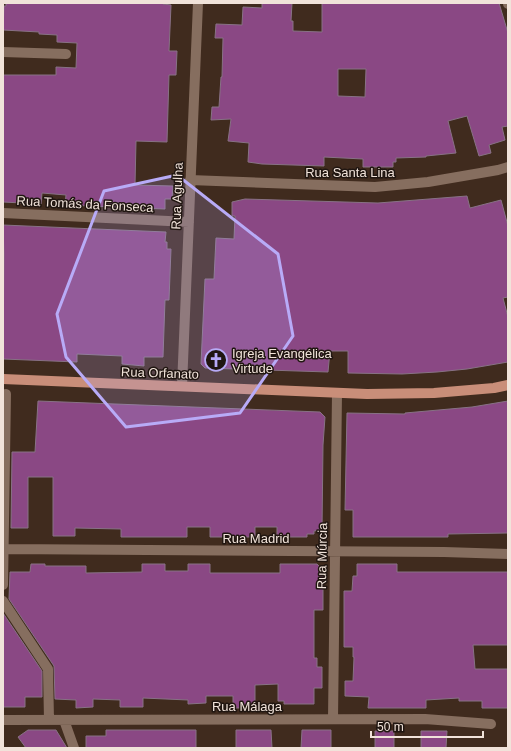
<svg xmlns="http://www.w3.org/2000/svg" width="511" height="751" font-family="Helvetica,sans-serif">
	<style>
		.building { fill: #8a4884; stroke: #887285; fill-rule: evenodd }
		.lines { fill: none; stroke-linecap: round; stroke-linejoin: round }
		.minor { stroke: #866e5f; stroke-width: 10 }
		.major { stroke: #c98e79; stroke-width: 10 }
		.marked { fill: #b8abf7; fill-opacity: 0.2; stroke: #b8abf7; stroke-width: 3; stroke-linejoin: round }
		.labels { text-anchor: middle; dominant-baseline: central; stroke-width: 3; stroke-linejoin: round; paint-order: stroke }
		.street-label { font-size: 13px; fill: #f1e3da; stroke: #201611 }
		.poi-label { font-size: 13px; fill: #f1e3da; stroke: #201611; text-anchor: start }
	</style>
	<rect width="100%" height="100%" fill="#402b1e"/>
	<path class="building" d="M6 3H163V4L171 5 169 51H177L176 75H169L167 142 136 141 135 185 173 186 172 199H165V209L65 205 66 195 42 193 41 204 3 202V75H56V67L76 68 77 43 57 42V35L39 34V32L3 30 4 6H6Z
		M262 3H292L291 21H293V31L322 32V3H499L508 33V126L502 127 505 140 489 145 491 153 479 156 467 116 448 121 456 153 426 156V157L396 158V162H393V167H363V159L324 157V166L262 164 248 162 249 143 228 141 231 119 211 120 212 107H219L221 77H222L223 38H215L216 24 242 25 243 7 262 8ZM338 69H366L365 97 338 96Z
		M467 196 470 208 501 200 508 226V297L503 298 508 317V362L467 369 437 372 402 374 348 373V351H330L328 372 205 368 201 364 205 279H214L216 238 234 239 235 216H232V202L245 199 378 203Z
		M3 225 166 232 165 242H167V249H171L169 300H165L163 357H144V366L122 364V356L77 354V362L3 359 4 254Z
		M38 401 320 412 325 417 323 445 322 530 314 531V534H307V537H277V527H255V537H210V527H187V537H121V529L75 528V536H53V477H28V528H11L12 452H35Z
		M508 401V533L448 534V537H353V510H345L347 413 405 414V413L472 407Z
		M31 564H45V566H86V573L142 572V564H165V571H188V564H210V573H280V564H317L323 570V610H314V658H317V667H322V688H314V704H284V701H278V684L255 685V708H233V696H206V703L188 704V700L143 698V707H120V700L93 699V707L76 708V700L55 699 54 666 9 599 10 572H30Z
		M357 564H397V572H508V645H473L475 669H508V708H482V701H459V698L426 700V708H368L369 697 345 696V681H353L354 657H353V647H344V591H352L353 576H357Z
		M3 613 42 671V697H25V707H3Z
		M28 730H56L67 748H26L18 737Z
		M106 730H196V748H86V736H106Z
		M236 730H271L272 748H236Z
		M302 730H331V748H301Z
		M375 731H394V748H375Z
		M421 731H447L446 748H421Z"/>
	<g class="lines">
		<path class="minor" d="M508 3V4
			M3 52 66 54
			M190 180 375 187 428 182 498 170 508 167
			M3 213 189 222
			M182 386 198 3
			M3 549 444 552 508 554
			M3 585 6 394
			M3 601 48 669 49 720
			M333 719 337 393
			M3 720 425 719 491 724
			M64 720 74 748"/>
		<path class="major" d="M3 379 367 394 434 393 494 388 508 385"/>
	</g>
	<path class="marked" d="M177 175 278 254 293 336 240 413 126 427 66 357 57 314 104 191Z"/>
	<defs>
		<g id="church-ring" transform="scale(1.15)"><circle r="9.5" fill="#201611" stroke="#b8abf7" stroke-width="1.5"/><path d="M-1.2-6h2.4v3.5h3.3v2.4h-3.3V6h-2.4V-.1h-3.3v-2.4h3.3Z" fill="#b8abf7"/></g>
	</defs>
	<g fill-rule="evenodd">
		<use href="#church-ring" x="216" y="360"/>
	</g>
	<g class="labels">
		<g class="street-label">
			<text x="350" y="172">Rua Santa Lina</text>
			<text transform="translate(177 196) rotate(-88)">Rua Agulha</text>
			<text transform="translate(85 204) rotate(3)">Rua Tomás da Fonseca</text>
			<text transform="translate(160 373) rotate(2)">Rua Orfanato</text>
			<text x="256" y="538">Rua Madrid</text>
			<text transform="translate(322 556) rotate(-89)">Rua Múrcia</text>
			<text x="247" y="706">Rua Málaga</text>
		</g>
		<g class="poi-label">
			<text x="232" y="353">Igreja Evangélica<tspan x="232" dy="15">Virtude</tspan></text>
		</g>
	</g>
	<rect width="511" height="751" fill="none" stroke="#f1e3da" stroke-width="8"/>
	<path d="M371 731v6h112v-6" fill="none" stroke="#f1e3da" stroke-width="2"/>
	<text x="377" y="731" font-size="12" fill="#f1e3da" stroke="#201611" stroke-width="3" paint-order="stroke">50 m</text>
</svg>
